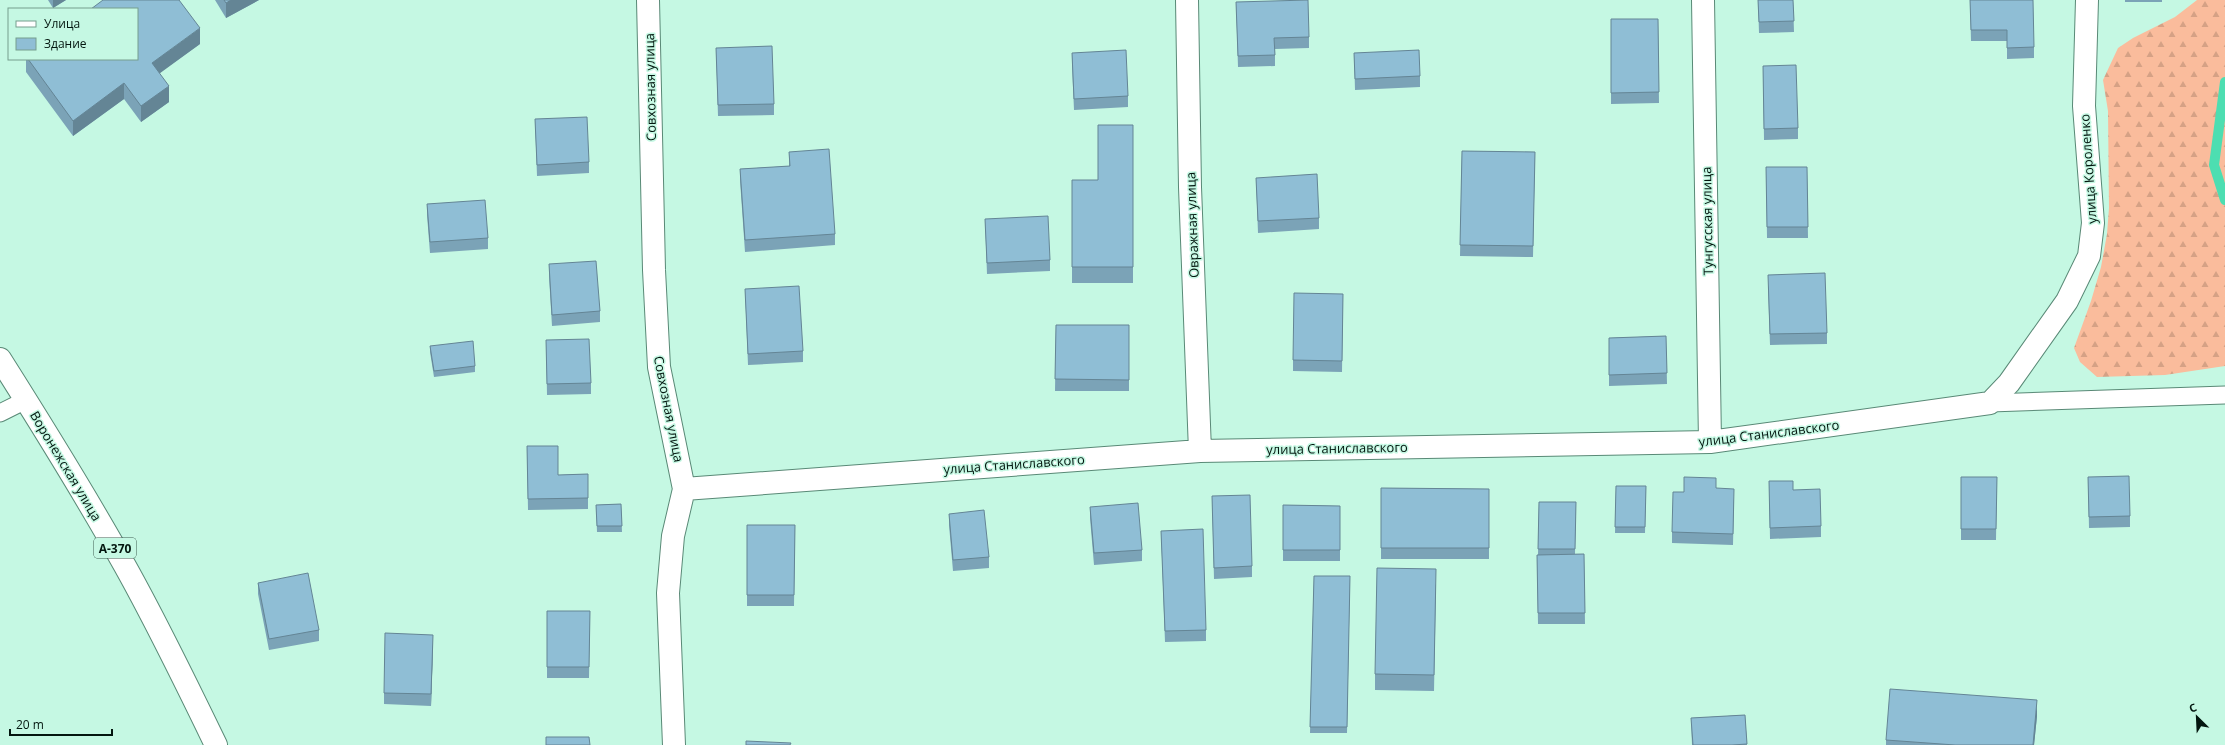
<svg xmlns="http://www.w3.org/2000/svg" width="2225" height="745" font-family="'Open Sans',sans-serif">
	<style>
		.forest { fill: url(#forest-firs) }
		.lines { fill: none; stroke-linecap: round; stroke-linejoin: round }
		.stream { stroke: #4ddeb1; stroke-width: 10 }
		.lane-casing { stroke: #598976; stroke-width: 19 }
		.street-casing { stroke: #598976; stroke-width: 24 }
		.highway-casing { stroke: #598976; stroke-width: 24 }
		.lane { stroke: #fff; stroke-width: 17 }
		.street { stroke: #fff; stroke-width: 22 }
		.highway { stroke: #fff; stroke-width: 22 }
		.wall { fill: #7ba3b7 }
		.shaded-wall { fill: #648595 }
		.building { fill: #8fbed5; stroke: #648595 }
		.labels { text-anchor: middle; dominant-baseline: central; stroke-width: 3; stroke-linejoin: round; paint-order: stroke }
		.shield { fill: #c5f8e3; stroke: #3d5a4f; stroke-width: 1 }
		.shield-label { font-size: 12px; font-weight: bold; fill: #03160f }
		.street-label { font-size: 13px; fill: #03160f; stroke: #c5f8e3 }
	</style>
	<defs>
		<pattern id="forest-firs" width="22" height="20" patternUnits="userSpaceOnUse"><rect width="22" height="20" fill="#fabc9c"/><path d="M5 1l3.5 6h-7zM16 11l3.5 6h-7z" fill="#d5a185"/></pattern>
	</defs>
	<rect width="100%" height="100%" fill="#c5f8e3"/>
	<path class="forest" d="M2197 0H2225V366L2165 375 2097 377 2080 362 2074 348 2091 301 2101 267 2107 234 2109 208 2108 111 2103 80 2118 48 2133 38 2175 17Z"/>
	<g class="lines">
		<path class="stream" d="M2225 82 2214 165 2225 200"/>
		<g class="lane-casing">
			<path id="lane" d="M1990 403 2225 395
				M0 413 26 400"/>
		</g>
		<g class="street-casing">
			<path id="street" d="M648 0 654 270 659 367 684 489 673 536 668 593 674 745
				M1187 0 1190 187 1200 451
				M1703 0 1710 442
				M684 489 1200 451 1710 442 1990 403 2009 383 2067 301 2089 256 2093 223 2084 106 2087 0"/>
		</g>
		<g class="highway-casing">
			<path id="highway" d="M0 359C43 427 86 496 125 566 158 625 187 685 216 745"/>
		</g>
		<use href="#lane" class="lane"/>
		<use href="#street" class="street"/>
		<use href="#highway" class="highway"/>
	</g>
	<path class="wall" d="M48 0H66L53 8Z
		M215 0H259L226 18Z
		M1758 0H1793L1794 32 1759 33Z
		M1970 0 2034 47V58L2007 59V41H1971Z
		M2125 0H2162V2H2125Z
		M1236 2 1309 37V48L1275 49V66L1238 67Z
		M1611 19H1658L1659 103 1611 104Z
		M200 44 159 73 169 102 141 122 124 99 73 136 26 72V59H137Z
		M716 48 774 104V115L718 116Z
		M1072 53 1128 96V107L1074 110 1072 64Z
		M1354 53 1420 76V87L1355 90Z
		M1763 66 1798 128V139L1764 140Z
		M535 119 589 162V173L537 176Z
		M1133 125V283H1072V180H1098Z
		M1462 151 1535 152 1533 257 1460 256Z
		M789 152 835 234V245L745 252 740 180V169L789 166Z
		M1766 167H1807L1808 238H1767Z
		M1256 178 1319 218V229L1258 233Z
		M427 204 488 238V249L430 253 427 215Z
		M985 219 1050 260V271L987 274Z
		M549 264 600 311V322L552 326 549 276Z
		M1768 286 1827 333V344L1770 345Z
		M745 289 803 351V362L748 365Z
		M1343 294 1342 372 1293 371V360Z
		M1056 325H1129V391H1055Z
		M1666 336 1667 384 1609 386V338Z
		M546 340 591 383V394L547 395Z
		M430 346 475 366V372L434 377 430 352Z
		M527 446 558 475 588 474V509L528 510Z
		M1961 477H1997L1996 540H1961Z
		M2088 477 2130 516V527L2089 528Z
		M1769 481 1793 490 1821 526V537L1770 539Z
		M1616 486H1646L1645 533H1615Z
		M1381 488 1489 489V559H1381Z
		M1716 488 1734 500 1733 545 1672 543V532L1684 492Z
		M1212 496 1252 566V577L1214 579Z
		M1539 502H1576L1575 554H1584L1585 624H1538L1537 555H1538Z
		M621 504 622 532H597L596 505Z
		M1283 505 1340 506V561H1283Z
		M1090 507 1142 550V561L1094 565 1090 518Z
		M949 514 989 557V568L953 571 949 525Z
		M747 525H795L794 606H747Z
		M1161 531 1206 630V641L1165 642Z
		M1314 576H1350L1347 733H1310Z
		M258 583 319 630V641L269 650 258 594Z
		M1436 584 1434 691 1375 690V674Z
		M547 611H590L589 678H547Z
		M433 646 431 706 384 704V693Z
		M1745 715 1747 745H1692L1691 718Z
		M2037 716 2034 745H1886V740Z"/>
	<path class="shaded-wall" d="M53 0H66L53 8Z
		M231 0H259L226 18V3Z
		M200 28V44L152 79V63Z
		M124 83V99L73 136V121Z
		M169 86V102L141 122V106Z
		M433 635V646L431 706V694Z
		M2037 700V716L2034 745H2033Z"/>
	<path class="building" d="M103 0H179L200 28 152 63 169 86 141 106 124 83 73 121 28 59H137V9H91Z
		M224 0H231L226 3Z
		M1308 0 1309 37 1274 38 1275 55 1238 56 1236 2Z
		M1758 0H1793L1794 21 1759 22Z
		M1970 0H2033L2034 47 2007 48V30H1971Z
		M1611 19H1658L1659 92 1611 93Z
		M772 46 774 104 718 105 716 48Z
		M1126 50 1128 96 1074 99 1072 53Z
		M1419 50 1420 76 1355 79 1354 53Z
		M1796 65 1798 128 1764 129 1763 66Z
		M587 117 589 162 537 165 535 119Z
		M1098 125H1133V267H1072V180H1098Z
		M829 149 835 234 745 240 740 169 790 166 789 152Z
		M1462 151 1535 152 1533 246 1460 245Z
		M1766 167H1807L1808 227H1767Z
		M1317 174 1319 218 1258 221 1256 178Z
		M485 200 488 238 430 242 427 204Z
		M1048 216 1050 260 987 263 985 219Z
		M596 261 600 311 552 315 549 264Z
		M1825 273 1827 333 1770 334 1768 275Z
		M799 286 803 351 748 354 745 289Z
		M1294 293 1343 294 1342 361 1293 360Z
		M1056 325H1129V380L1055 379Z
		M1666 336 1667 373 1609 375V338Z
		M589 339 591 383 547 384 546 340Z
		M473 341 475 366 434 371 430 346Z
		M527 446H558V475L588 474V498L528 499Z
		M2129 476 2130 516 2089 517 2088 477Z
		M1684 477 1716 478V488L1734 489 1733 534 1672 532 1673 492H1684Z
		M1961 477H1997L1996 529H1961Z
		M1769 481H1793V490L1820 489 1821 526 1770 528Z
		M1616 486H1646L1645 527H1615Z
		M1381 488 1489 489V548H1381Z
		M1250 495 1252 566 1214 568 1212 496Z
		M1539 502H1576L1575 549H1538Z
		M1138 503 1142 550 1094 553 1090 507Z
		M621 504 622 526H597L596 505Z
		M1283 505 1340 506V550H1283Z
		M984 510 989 557 953 560 949 514Z
		M747 525H795L794 595H747Z
		M1203 529 1206 630 1165 631 1161 531Z
		M1584 554 1585 613H1538L1537 555Z
		M1377 568 1436 569 1434 675 1375 674Z
		M308 573 319 630 269 639 258 583Z
		M1314 576H1350L1347 727H1310Z
		M547 611H590L589 667H547Z
		M385 633 433 635 431 694 384 693Z
		M1890 689 2037 700 2033 745H1955L1886 740Z
		M1745 715 1747 744 1732 745H1693L1691 718Z
		M546 737H589L590 745H546Z
		M746 741 791 743 790 745H746Z"/>
	<g class="labels">
		<rect class="shield" x="94" y="538" width="42" height="20" rx="3"/>
		<g class="shield-label">
			<text x="115" y="548">А-370</text>
		</g>
		<g class="street-label">
			<text transform="translate(650 87) rotate(-91)">Совхозная улица</text>
			<text transform="translate(2088 169) rotate(-94)">улица Короленко</text>
			<text transform="translate(1707 221) rotate(-91)">Тунгусская улица</text>
			<text transform="translate(1192 225) rotate(-92)">Овражная улица</text>
			<text transform="translate(669 409) rotate(79)">Совхозная улица</text>
			<text transform="translate(1769 433) rotate(-7)">улица Станиславского</text>
			<text transform="translate(1337 448) rotate(-1)">улица Станиславского</text>
			<text transform="translate(1014 464) rotate(-4)">улица Станиславского</text>
			<text transform="translate(66 466) rotate(59)">Воронежская улица</text>
		</g>
	</g>
	<rect x="8" y="8" width="130" height="52" fill="#c5f8e3" stroke="#779e8e"/>
	<rect x="16" y="21" width="20" height="6" fill="#ffffff" stroke="#779e8e"/>
	<text x="44" y="28" font-size="12" fill="#03160f">Улица</text>
	<rect x="16" y="38" width="20" height="12" fill="#8fbed5" stroke="#779e8e"/>
	<text x="44" y="48" font-size="12" fill="#03160f">Здание</text>
	<g transform="translate(2197 717) rotate(336)" stroke="#c5f8e3" stroke-width="3" paint-order="stroke">
	<path d="M0-3L7 15L0 10L-7 15Z" fill="#03160f"/>
	<text y="-6" font-size="11" font-weight="bold" text-anchor="middle" fill="#03160f">С</text>
	</g>
	<path d="M10 729v6h102v-6" fill="none" stroke="#03160f" stroke-width="2"/>
	<text x="16" y="729" font-size="12" fill="#03160f" stroke="#c5f8e3" stroke-width="3" paint-order="stroke">20 m</text>
</svg>
